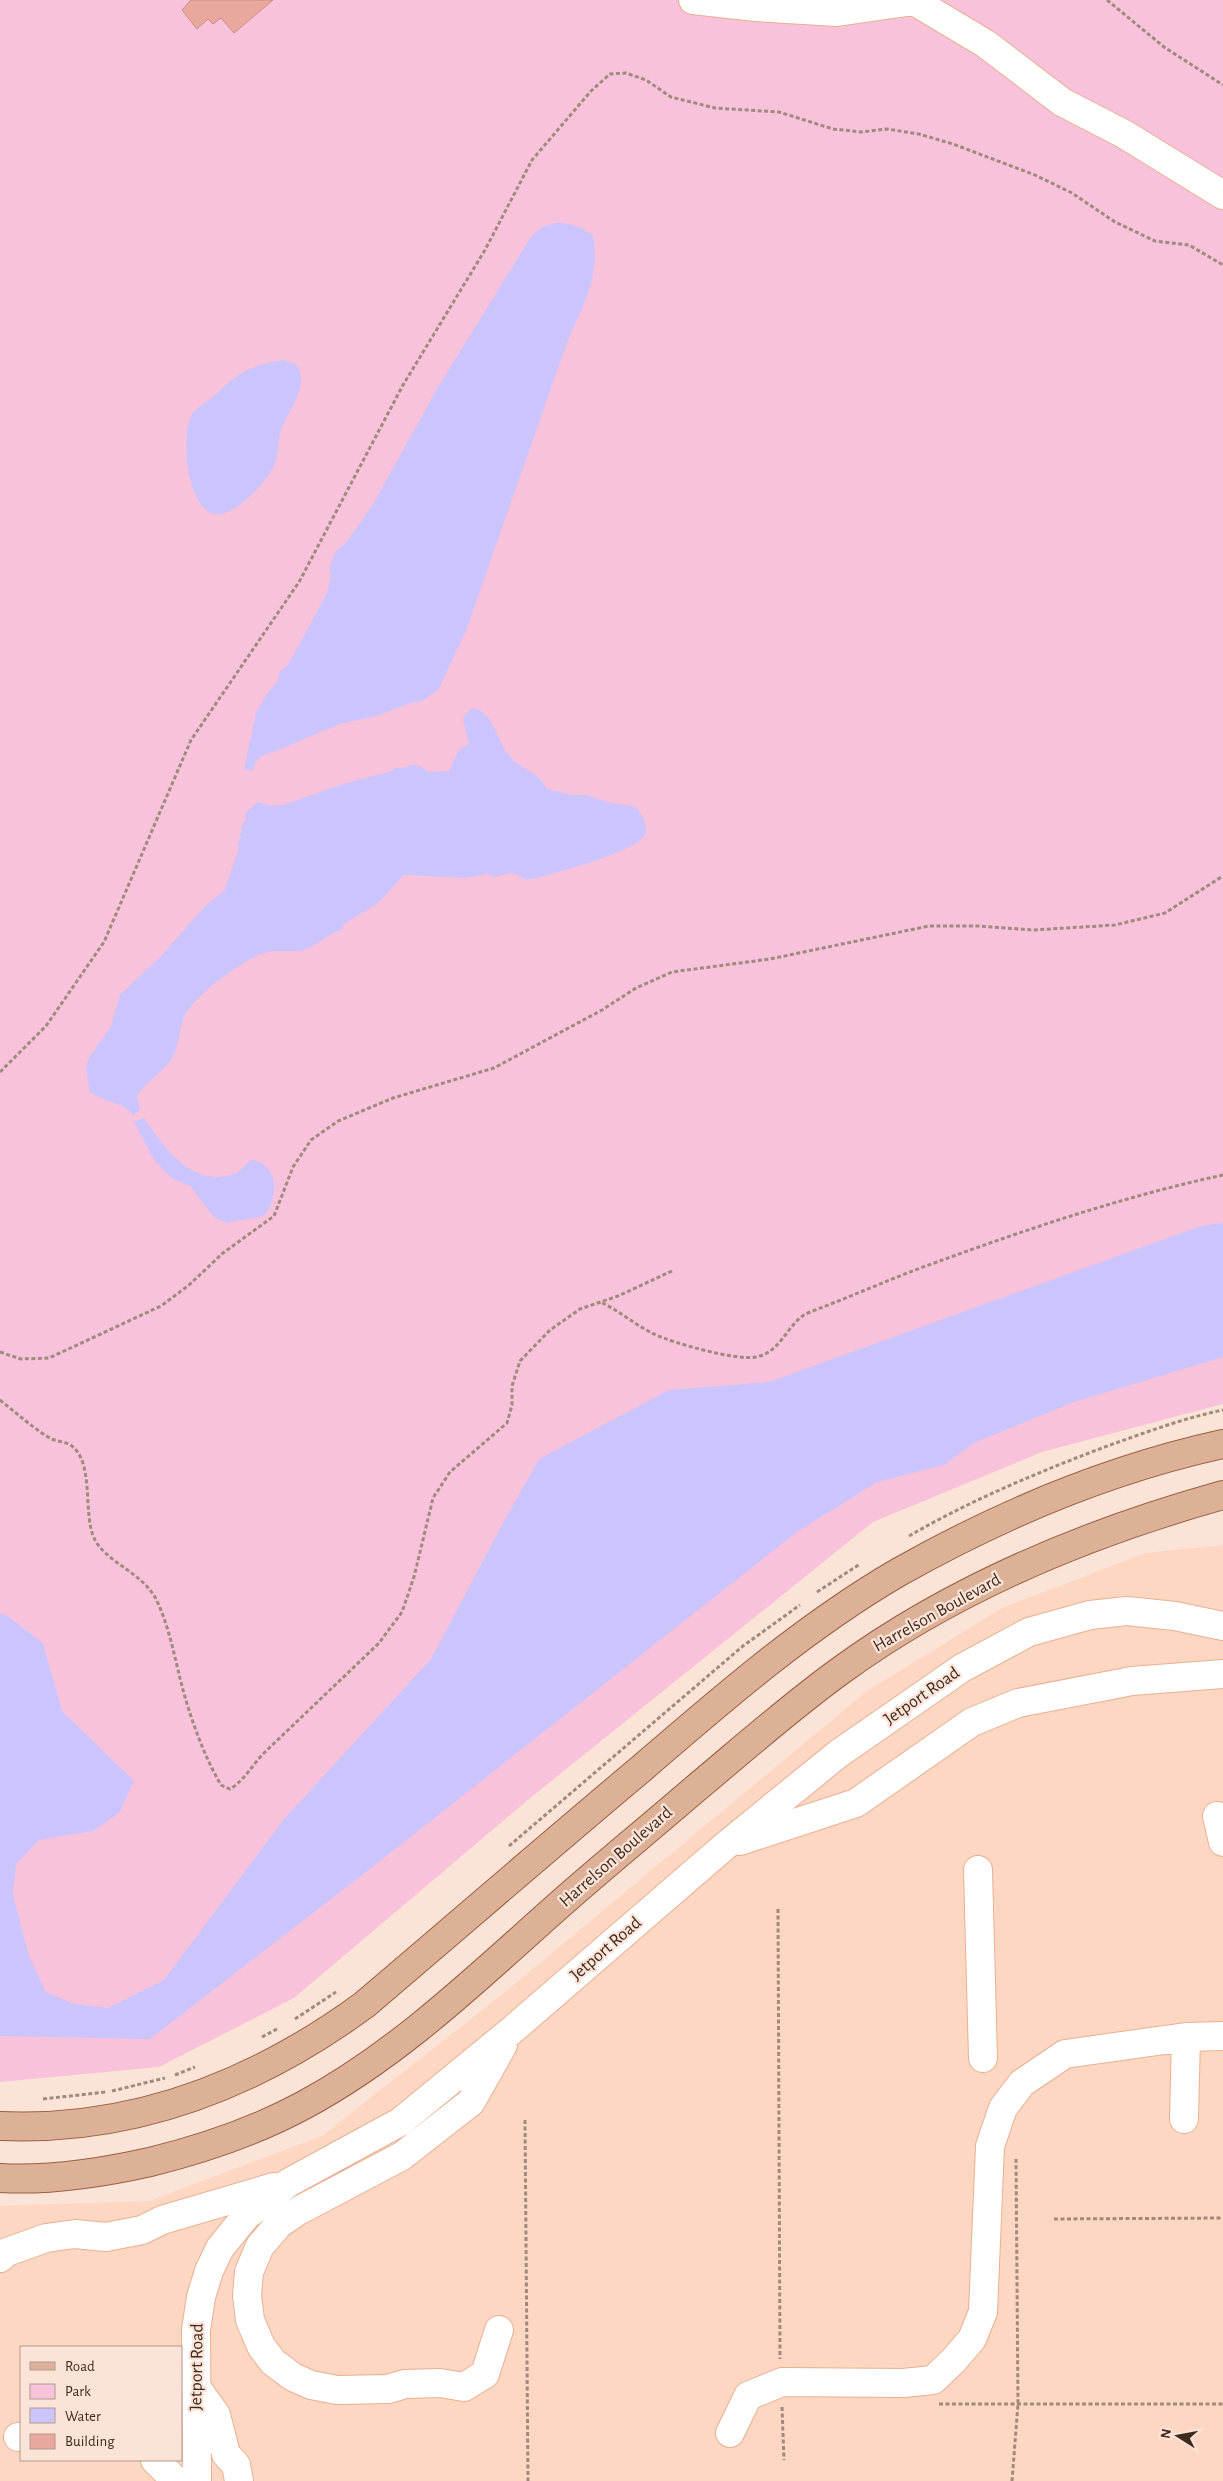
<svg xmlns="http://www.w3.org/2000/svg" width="1223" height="2481" font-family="'Alegreya Sans',sans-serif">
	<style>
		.built { fill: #fed7c2; fill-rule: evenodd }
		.green { fill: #f9c2db }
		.water { fill: #cbc4fd }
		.building { fill: #e8a89e; stroke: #ca8d83 }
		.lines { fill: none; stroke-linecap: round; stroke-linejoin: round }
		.minor-casing { stroke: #e8b092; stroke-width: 30 }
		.major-casing { stroke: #976041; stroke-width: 30 }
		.path { stroke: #a0897d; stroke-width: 3; stroke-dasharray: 4 2.5; stroke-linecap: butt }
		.minor { stroke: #fff; stroke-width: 28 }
		.major { stroke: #ddb198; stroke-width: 28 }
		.labels { text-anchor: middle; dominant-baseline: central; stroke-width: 4.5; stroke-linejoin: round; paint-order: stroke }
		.street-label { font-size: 18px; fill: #412b1f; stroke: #fbe4d7 }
	</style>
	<rect width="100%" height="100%" fill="#fbe4d7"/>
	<path class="built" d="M1223 1545V2481H0V2206L149 2201 322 2136 505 1992 867 1691 1002 1608 1145 1553ZM21 2347H181V2460H21Z"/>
	<path class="green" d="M0 0H1223V1404L1042 1452 873 1522 529 1799 294 1998 159 2067 0 2082Z"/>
	<path class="water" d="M557 223C572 223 582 227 593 236 600 274 585 303 569 337L467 628 439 689 421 702H414L376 716 340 724 281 749 264 755 257 760 252 771 244 769 256 713 266 695 277 682 280 671 288 665 327 593 331 575 329 569 335 552 345 544 373 504 438 387 529 240C537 229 544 225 557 223Z
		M283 360 296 364C312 389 285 412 279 437 278 446 278 456 275 464 268 480 230 525 209 512 187 499 181 438 191 416 196 407 206 403 214 396 238 373 249 365 283 360Z
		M472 708C492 710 497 739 507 753 519 770 537 769 547 789L572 795H586L607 802 636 807C641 814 649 825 645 834 638 852 549 875 528 880L512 873 494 877 487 874 466 878 404 875 377 904 344 924 343 929C326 935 321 943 306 949 294 954 281 949 268 952 246 957 201 991 188 1010 178 1024 181 1045 171 1060 161 1074 146 1081 137 1096L140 1110 133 1115C125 1102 101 1102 89 1091L86 1066 89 1058 111 1026 120 995 160 957 206 905 224 891 239 848 237 844 241 838 239 834 242 832 241 827 246 819 245 813 258 802 271 806 283 805 343 784 392 771 395 768H403L413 765 420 766 429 772 449 771 459 750 469 744 463 720 464 716Z
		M144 1118C165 1148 191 1188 234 1174 241 1172 245 1163 252 1160 280 1163 279 1202 263 1216L226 1223 213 1216 190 1186 171 1178 154 1160 134 1122Z
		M1223 1223V1357L1074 1402 974 1443 944 1465 877 1482 797 1532 375 1865 150 2039 0 2036V1613L10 1618 43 1643 62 1711 134 1781 119 1813 93 1831 39 1840 16 1864 13 1895 29 1956 46 1992 74 2004 108 2008 164 1980 284 1819 431 1659 504 1521 539 1459 669 1390 769 1382 1201 1226Z"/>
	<path class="building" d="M191 0H273L234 33 221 18 213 24 208 19 197 29 182 10Z"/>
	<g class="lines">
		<g class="minor-casing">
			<path id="minor" d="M693 0 756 7 837 12 914 1 986 44 1062 102 1124 134 1223 195
				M1217 1816 1223 1842
				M740 1841 856 1803 972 1722 1018 1703 1132 1681 1223 1674
				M978 1870 983 2058
				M1184 2119 1186 2037
				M0 2258 7 2252 46 2238 75 2234 106 2237 142 2230 162 2220 274 2187
				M499 2330 485 2374 464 2387 440 2383 405 2384 388 2389 337 2390 311 2385 293 2377 273 2362 261 2346 250 2320 247 2295 249 2272 260 2246 279 2224 298 2211 402 2156 471 2102 503 2045
				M196 2387 216 2415 226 2454 236 2465 239 2481
				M730 2433 748 2396 782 2382 903 2383 933 2380 953 2361 972 2339 983 2312 990 2146 1003 2108 1022 2083 1065 2054 1186 2037 1223 2036
				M18 2437H21
				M155 2460 176 2481
				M197 2481 196 2330 201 2297 209 2271 220 2248 246 2216 288 2183 400 2122 511 2031 725 1846 838 1754 962 1668 1029 1632 1090 1615 1127 1611 1175 1616 1223 1626"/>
		</g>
		<g class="major-casing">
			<path id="major" d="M0 2126C136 2132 256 2084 364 2005 457 1926 549 1846 642 1768 723 1698 806 1626 899 1572 1000 1515 1109 1469 1223 1444
				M0 2178C50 2181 101 2173 150 2162 203 2149 256 2131 304 2105 399 2054 478 1977 558 1906 603 1866 650 1828 695 1789 743 1749 789 1708 840 1671 955 1587 1087 1533 1223 1495"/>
		</g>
		<path class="path" d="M1107 0 1164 47 1223 85
			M0 1072 46 1026 104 942 191 740 299 582 403 385 485 250 532 160 591 91 610 74 626 73 646 80 671 97 715 108 779 112 833 129 862 132 887 129 919 134 953 144 1035 175 1072 193 1115 222 1155 241 1189 245 1223 265
			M602 1303C620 1311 635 1325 654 1334 673 1343 736 1361 756 1357 783 1352 787 1321 810 1312 853 1296 894 1277 937 1262 1030 1228 1126 1196 1223 1175
			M0 1352 21 1359 49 1358 161 1306 189 1285 223 1253 274 1216 293 1167 311 1140 338 1121 393 1098 494 1068 602 1010 636 988 672 972 770 959 929 926H979L1033 930 1115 925 1165 913 1223 876
			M0 1400C16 1413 31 1426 48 1437 55 1442 67 1441 73 1447 94 1465 83 1514 94 1538 105 1562 142 1572 156 1599 170 1628 175 1660 183 1690 192 1722 204 1756 221 1785L230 1789C244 1781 252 1765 264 1753L379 1643 402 1612 414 1577 433 1498 450 1472 507 1423 512 1405V1386L520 1361 550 1330 580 1309 618 1296 672 1271
			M909 1536C973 1499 1041 1471 1110 1445 1147 1432 1184 1418 1223 1410
			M817 1592 860 1564
			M509 1846 743 1646 800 1605
			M778 1909 780 2359
			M295 2019 336 1992
			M262 2037 277 2029
			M175 2075 195 2067
			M112 2091 165 2078
			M43 2099 106 2092
			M525 2120 528 2481
			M1054 2219 1223 2218
			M939 2404H1223
			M782 2407 784 2460
			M1012 2481 1018 2404 1016 2159"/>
		<use href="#minor" class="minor"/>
		<use href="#major" class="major"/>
	</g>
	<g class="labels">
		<g class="street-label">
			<text transform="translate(937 1613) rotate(-29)">Harrelson Boulevard</text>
			<text transform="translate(922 1696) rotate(-35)">Jetport Road</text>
			<text transform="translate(616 1857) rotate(-41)">Harrelson Boulevard</text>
			<text transform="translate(606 1949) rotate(-41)">Jetport Road</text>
			<text transform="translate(197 2367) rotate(-89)">Jetport Road</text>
		</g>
	</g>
	<rect x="20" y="2346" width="162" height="115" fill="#fbe4d7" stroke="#b19a8d"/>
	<rect x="30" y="2362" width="25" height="8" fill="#ddb198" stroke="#b19a8d"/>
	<text x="65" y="2371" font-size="15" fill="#412b1f">Road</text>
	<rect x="30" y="2384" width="25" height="15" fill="#f9c2db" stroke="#b19a8d"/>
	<text x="65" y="2396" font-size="15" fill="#412b1f">Park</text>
	<rect x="30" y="2408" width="25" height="15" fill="#cbc4fd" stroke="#b19a8d"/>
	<text x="65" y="2421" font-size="15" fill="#412b1f">Water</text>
	<rect x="30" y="2434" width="25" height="15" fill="#e8a89e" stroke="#b19a8d"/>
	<text x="65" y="2446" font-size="15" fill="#412b1f">Building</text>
	<g transform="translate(1178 2436) rotate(281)" stroke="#fbe4d7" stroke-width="4" paint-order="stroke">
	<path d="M0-4L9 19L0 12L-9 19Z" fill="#412b1f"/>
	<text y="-8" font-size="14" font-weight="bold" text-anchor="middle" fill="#412b1f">N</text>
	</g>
</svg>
